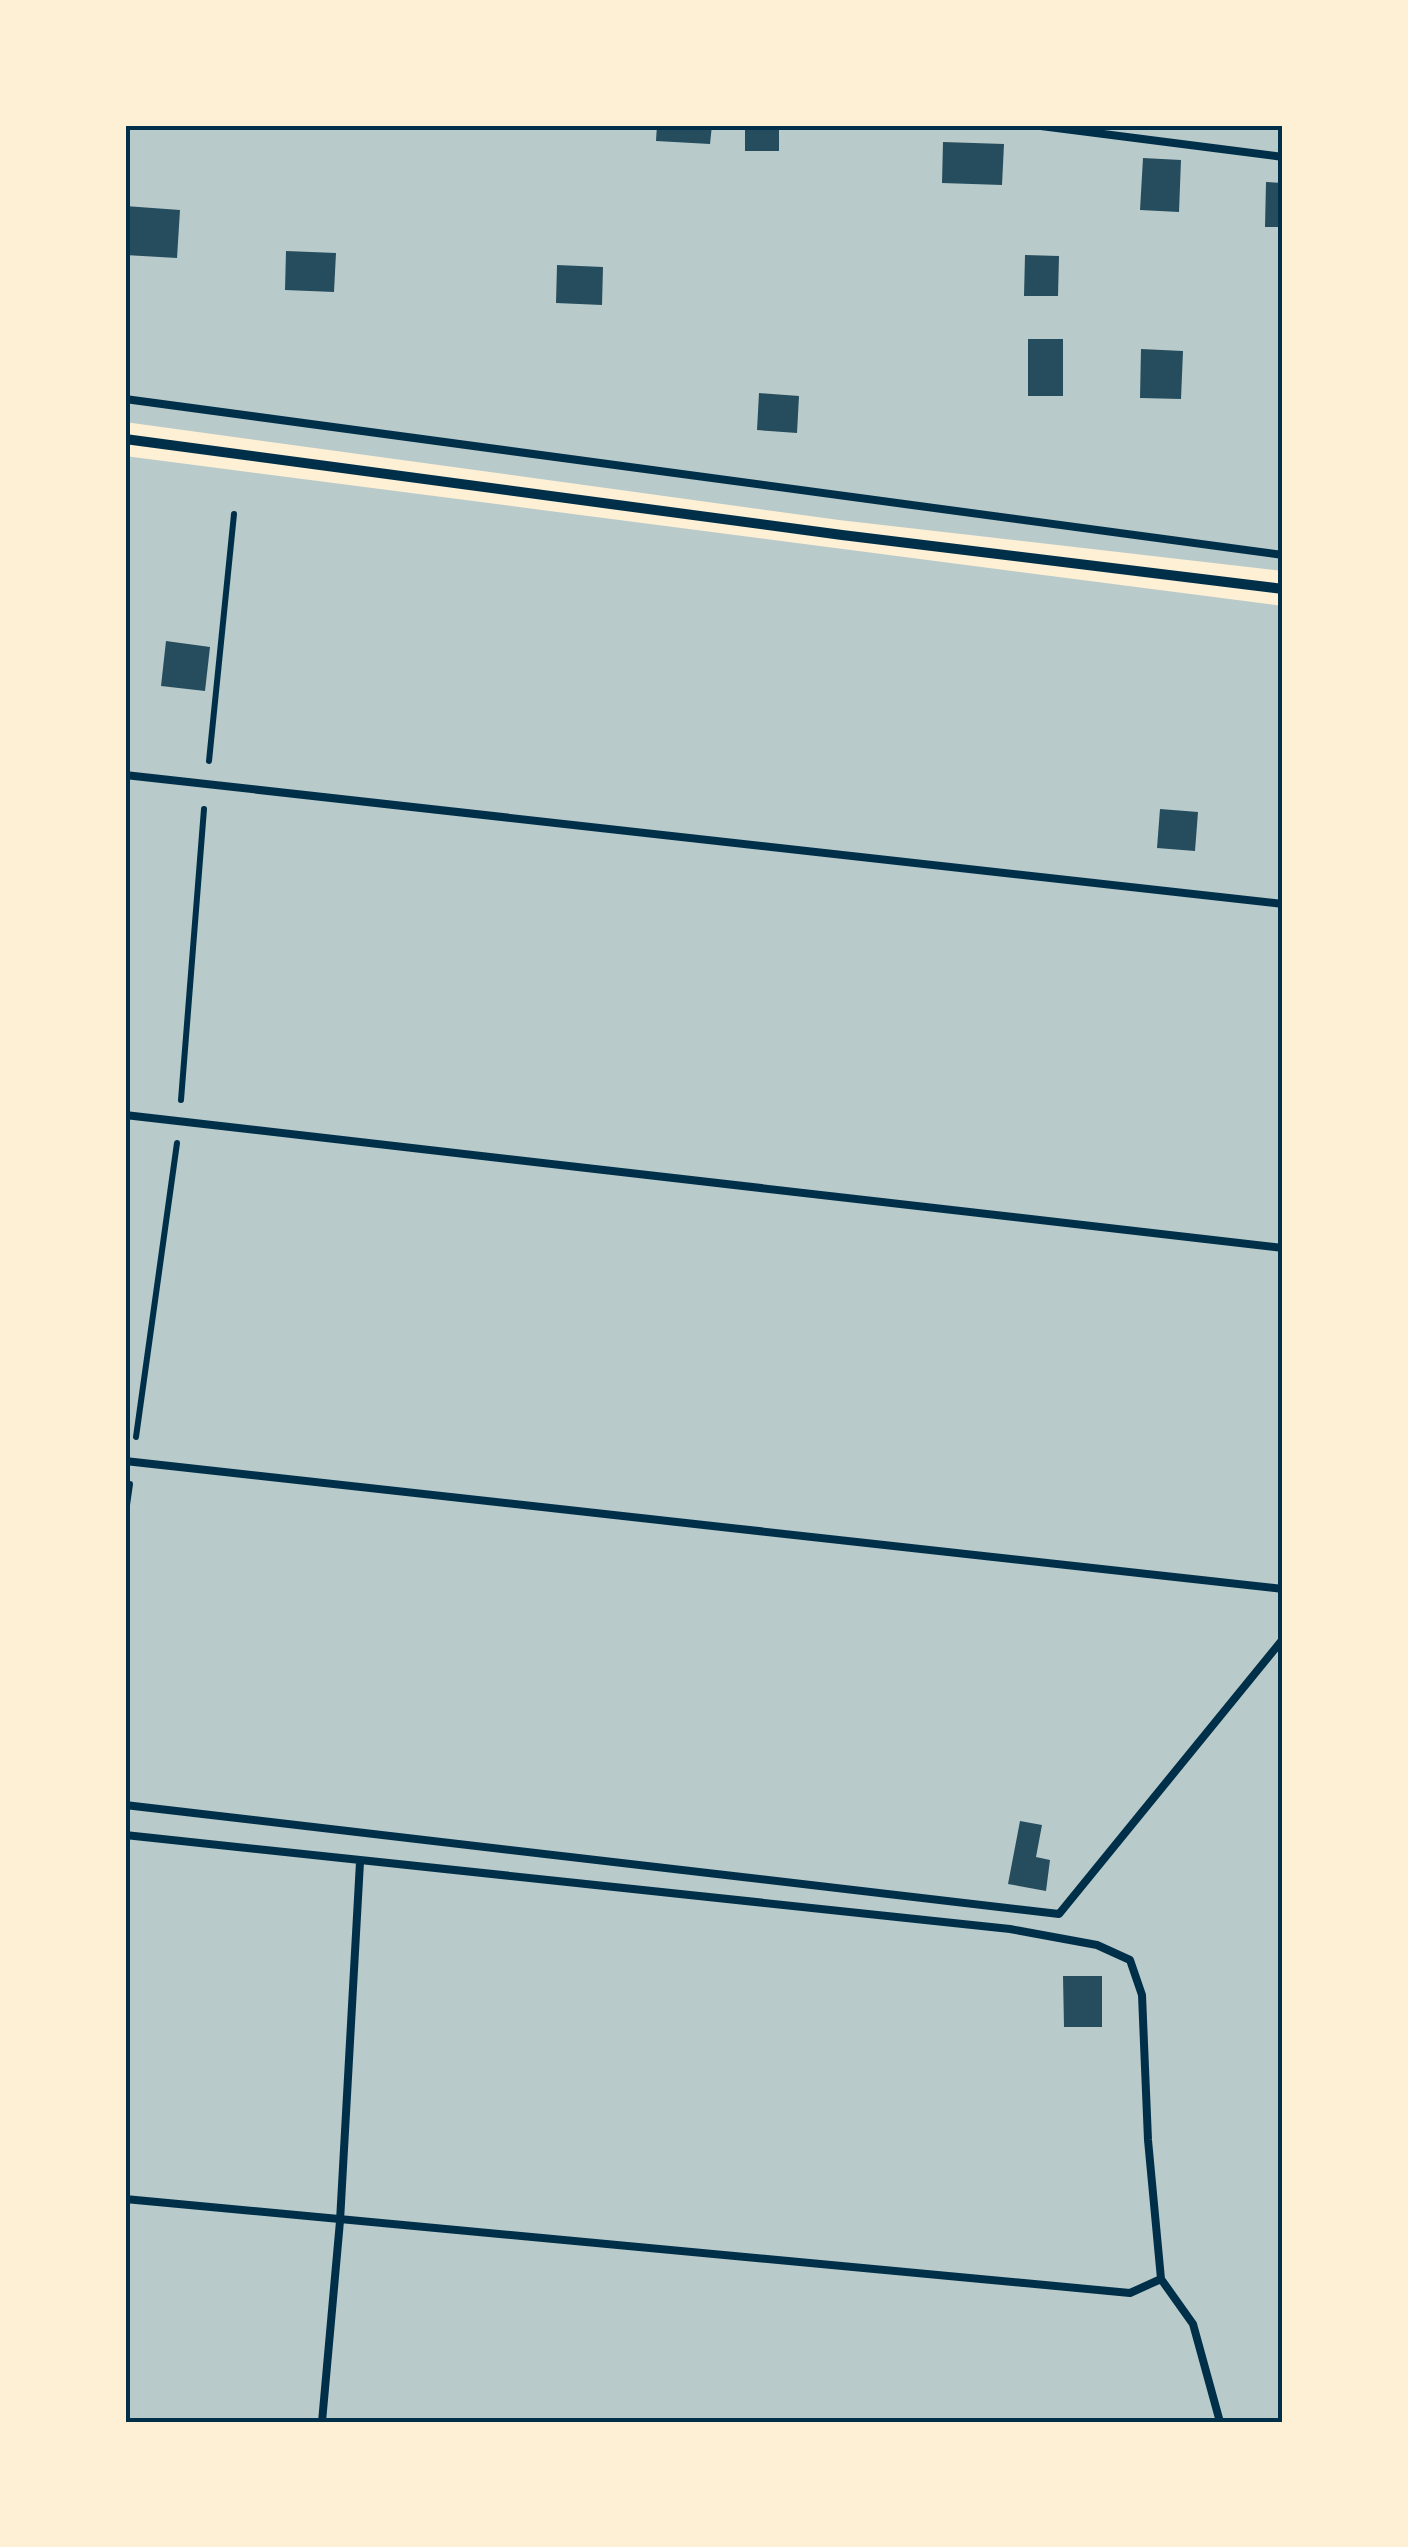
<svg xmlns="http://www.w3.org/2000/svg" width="1408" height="2547" font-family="Raleway,sans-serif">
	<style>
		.green { fill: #b9caca }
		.building { fill: #264d5e }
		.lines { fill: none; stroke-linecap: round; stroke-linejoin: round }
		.path { stroke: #003049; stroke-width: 6 }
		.service { stroke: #003049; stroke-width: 8 }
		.minor { stroke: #003049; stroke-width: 10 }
		.neatline { fill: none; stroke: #003049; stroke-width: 4 }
	</style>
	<rect width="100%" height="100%" fill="#fdf0d5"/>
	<path class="green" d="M125 125H1283V571L839 520 125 422Z
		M125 456 1283 606V2422H125Z"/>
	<path class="building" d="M657 125H712L710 144 656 141Z
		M745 125H779V151H745Z
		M943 142 1004 144 1002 185 942 183Z
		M1143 158 1181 160 1179 212 1140 210Z
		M1266 182 1283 183V227H1265Z
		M125 206 180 210 177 258 125 255Z
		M286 251 336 253 334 292 285 290Z
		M1025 255 1059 256 1058 296H1024Z
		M557 265 603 267 602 305 556 303Z
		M1028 339H1063V396H1028Z
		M1141 349 1183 351 1181 399 1140 398Z
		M759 393 799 396 797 433 757 430Z
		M166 641 210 647 205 691 161 686Z
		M1160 809 1198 812 1195 851 1157 848Z
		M1020 1821 1042 1825 1036 1857 1050 1860 1046 1891 1008 1884Z
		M1063 1976H1102V2027H1064Z"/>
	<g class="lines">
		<path class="path" d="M209 761 234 514
			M181 1100 204 809
			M136 1437 177 1143
			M125 1519 130 1484"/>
		<path class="service" d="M1033 125 1283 157
			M125 399 1283 555
			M125 775 1283 904
			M125 1115 1283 1248
			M125 1461 1283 1589
			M125 1805 1059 1914 1283 1639
			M125 1835 1010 1929 1097 1945 1130 1960 1142 1995 1148 2140 1161 2279 1193 2324 1220 2422
			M125 2199 1130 2293 1161 2279
			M322 2422 340 2221 360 1862"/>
		<path class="minor" d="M125 439 842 535 1283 589"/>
	</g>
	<rect width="1408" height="2547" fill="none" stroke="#fdf0d5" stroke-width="255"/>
	<rect x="128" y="128" width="1152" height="2292" class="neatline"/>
</svg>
